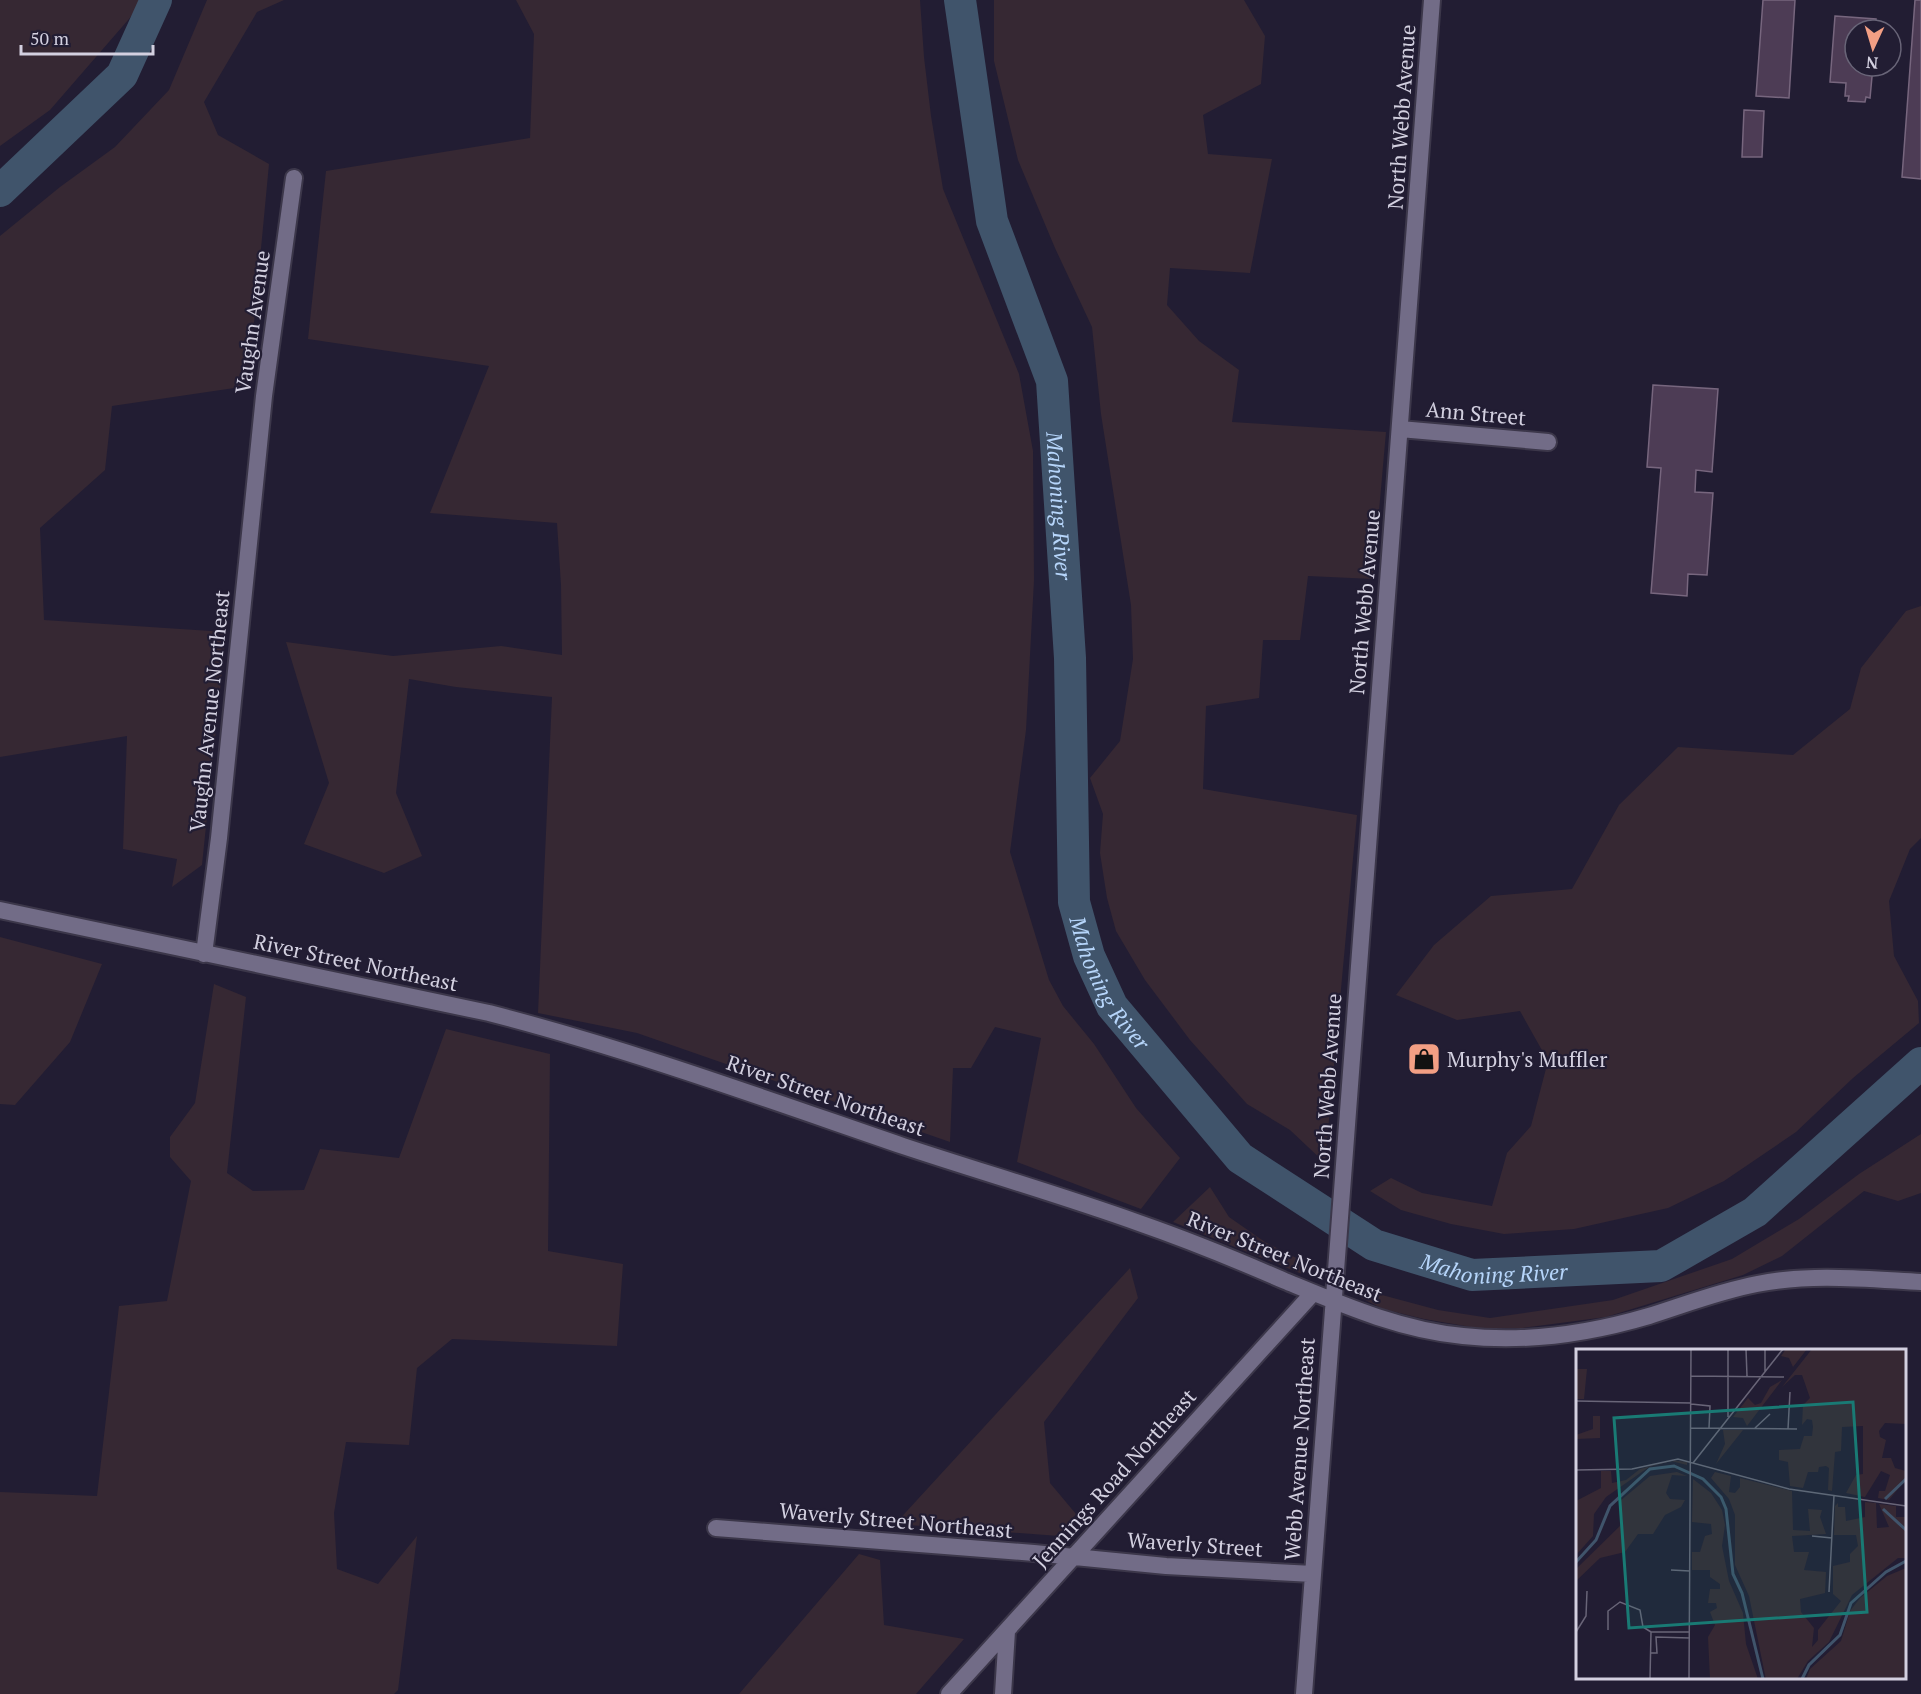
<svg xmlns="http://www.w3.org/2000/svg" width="1921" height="1694" font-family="'PT Serif',serif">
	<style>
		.green { fill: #362833 }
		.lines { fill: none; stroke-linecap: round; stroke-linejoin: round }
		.river { stroke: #40546b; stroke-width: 32 }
		.building { fill: #4d3c55; stroke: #77667e; stroke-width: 1.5 }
		.minor-casing { stroke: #3c374a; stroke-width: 20 }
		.minor { stroke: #726c87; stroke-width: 16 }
		.labels { text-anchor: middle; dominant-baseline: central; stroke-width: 4.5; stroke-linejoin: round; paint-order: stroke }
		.street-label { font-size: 21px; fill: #d3d0e0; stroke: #221d33 }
		.poi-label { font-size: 21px; fill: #d3d0e0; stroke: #221d33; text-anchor: start }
		.water-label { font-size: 22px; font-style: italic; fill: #b6d5fa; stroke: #221d33 }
		.inset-river { fill: none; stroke: #40546b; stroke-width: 3 }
		.inset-road { fill: none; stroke: #696578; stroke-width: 1.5 }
		.view { fill: #197a74; fill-opacity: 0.15; stroke: #197a74; stroke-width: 3 }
		.inset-edge { fill: none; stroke: #d3d0e0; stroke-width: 3 }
	</style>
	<rect width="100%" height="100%" fill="#221d33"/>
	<path class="green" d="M0 0H140L135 12 50 110 0 146Z
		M207 0H284L257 12 204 102 218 135 269 164 248 386 112 406 105 470 40 528 44 620 226 632 202 865 172 887 177 859 123 849 127 736 0 757V236L60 187 115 147 169 90Z
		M516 0H920L924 57 931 116 943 189 1019 374 1033 451 1034 580 1026 730 1010 852 1049 980 1063 1006 1094 1044 1136 1108 1180 1158 1141 1209 1017 1162 1041 1038 995 1027 971 1068H953L950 1142 637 1033 538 1013 552 697 456 687 409 679 396 793 422 856 384 873 304 844 329 783 286 642 393 656 501 646 562 655 561 585 557 523 430 513 489 366 308 339 326 171 530 138 534 34Z
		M994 0H1244L1265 36 1261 84 1203 115 1208 154 1272 159 1250 273 1170 268 1167 305 1199 341 1239 370 1232 422 1386 432 1373 579 1308 576 1300 640H1263L1259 698 1206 706 1203 789 1357 815 1325 1163 1290 1130 1247 1104 1190 1040 1145 980 1116 931 1107 898 1100 853 1103 814 1090 778 1120 741 1133 659 1131 605 1101 414 1092 327 1055 248 1018 160 994 61Z
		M1921 606V838L1910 849 1889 901 1894 956 1918 1001 1919 1023 1853 1078 1796 1132 1724 1181 1668 1208 1574 1229 1504 1234 1451 1224 1401 1210 1370 1191 1391 1178 1422 1193 1492 1206 1507 1153 1531 1126 1548 1061 1520 1011 1457 1020 1396 995 1434 945 1491 896 1572 889 1619 805 1678 747 1793 755 1850 709 1861 668 1906 611Z
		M0 937 102 964 70 1042 15 1105 0 1104Z
		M214 984 246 997 227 1173 253 1191 304 1190 320 1149 399 1158 446 1029 550 1054 548 1251 623 1264 617 1346 452 1339 417 1368 409 1445 346 1442 334 1513 337 1569 378 1584 417 1536 398 1690 394 1694H0V1492L97 1496 119 1306 167 1301 191 1181 170 1157V1137L195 1103Z
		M1921 1134V1193L1898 1201 1864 1191 1782 1256 1743 1275 1606 1317 1523 1328H1477L1424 1319 1383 1309 1361 1298 1362 1281 1382 1295 1438 1310 1490 1318 1613 1300 1732 1259 1799 1219 1859 1174Z
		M1210 1187 1229 1217 1265 1242 1310 1265 1302 1274 1173 1222Z
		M1130 1268 1138 1298 1044 1422 1050 1483 1076 1514 1059 1536 895 1524Z
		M859 1554 880 1560 884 1625 964 1639 916 1694H739Z"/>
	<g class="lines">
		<g class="river">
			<path id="s1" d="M960 0 992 221 1052 381 1070 658 1074 902 1089 956 1112 1006 1240 1158 1374 1245 1472 1275 1661 1266 1755 1212 1921 1063"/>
			<path d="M0 191 122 75 156 0"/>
		</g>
	</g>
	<path class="building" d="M1763 0H1795L1789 98 1756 96Z
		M1915 0H1921V179L1902 177Z
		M1835 16 1876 19 1875 30H1855V66H1873L1870 98 1866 97 1865 102 1848 101 1849 96H1845L1846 83 1830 82Z
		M1744 110 1764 111 1762 157H1742Z
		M1653 385 1718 389 1712 472 1696 470 1695 492 1713 493 1707 575 1688 574 1687 596 1651 593 1661 468 1647 467Z"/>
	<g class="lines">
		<g class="minor-casing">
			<path id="minor" d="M1400 429 1548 442
				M0 910 489 1013C629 1049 766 1099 903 1146 981 1172 1061 1195 1139 1223 1188 1240 1237 1260 1285 1281 1343 1305 1400 1330 1463 1336 1526 1343 1588 1334 1649 1316 1684 1305 1720 1291 1757 1284 1811 1273 1866 1279 1921 1282
				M204 954 219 838 264 396 294 178
				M716 1528 1034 1553 1166 1566 1313 1574
				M949 1694 1313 1293
				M1003 1694 1007 1631
				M1304 1694 1432 0"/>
		</g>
		<use href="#minor" class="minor"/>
	</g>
	<defs>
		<g id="shop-square" transform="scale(1.725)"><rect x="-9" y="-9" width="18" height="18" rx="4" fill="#f39f84" stroke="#221d33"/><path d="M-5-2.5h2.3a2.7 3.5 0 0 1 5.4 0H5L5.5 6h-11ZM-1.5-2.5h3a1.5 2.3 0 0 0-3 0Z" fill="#111"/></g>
	</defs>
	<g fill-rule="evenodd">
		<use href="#shop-square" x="1424" y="1059"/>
	</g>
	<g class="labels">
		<g class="street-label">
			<text transform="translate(1401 117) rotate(-86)">North Webb Avenue</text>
			<text transform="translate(252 322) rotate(-82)">Vaughn Avenue</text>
			<text transform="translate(1476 413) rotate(5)">Ann Street</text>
			<text transform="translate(1364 602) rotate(-85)">North Webb Avenue</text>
			<text transform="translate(209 711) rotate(-84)">Vaughn Avenue Northeast</text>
			<text transform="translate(356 962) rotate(12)">River Street Northeast</text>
			<text transform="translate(1327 1086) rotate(-86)">North Webb Avenue</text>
			<text transform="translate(826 1095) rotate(19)">River Street Northeast</text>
			<text transform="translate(1285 1256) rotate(22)">River Street Northeast</text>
			<text transform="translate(1299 1449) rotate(-86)">Webb Avenue Northeast</text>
			<text transform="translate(1114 1478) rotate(-48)">Jennings Road Northeast</text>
			<text transform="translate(896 1520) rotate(5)">Waverly Street Northeast</text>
			<text transform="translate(1195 1544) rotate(4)">Waverly Street</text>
		</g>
		<g class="poi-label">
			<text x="1447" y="1059">Murphy's Muffler</text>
		</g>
		<g class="water-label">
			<text stroke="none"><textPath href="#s1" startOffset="519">Mahoning River</textPath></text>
			<text stroke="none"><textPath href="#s1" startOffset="1005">Mahoning River</textPath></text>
			<text stroke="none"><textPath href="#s1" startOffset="1509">Mahoning River</textPath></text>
		</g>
	</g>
	<g transform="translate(1576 1349)">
		<rect width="330" height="330" fill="#221d33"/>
		<path d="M210 0H231L217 18 213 9 205 7ZM236 0H330V75L309 74 303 82 304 88 310 91 306 109H315L319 119 330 122V130L313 151 302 149 303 142H309L314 126 305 122 289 148 270 144 280 126 287 125V77L266 78 265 102 259 103 256 142 252 141 253 119 250 117 243 118 242 123H232L227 139 214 137 212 113 203 111V101L224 100 228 87H236L237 78 236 71 231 70 226 76 227 56 234 49 226 26H219L206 38ZM0 20H11L8 50H0ZM206 31 171 77 167 69 157 68 172 49 179 56 185 54 194 38ZM17 67H24V89L0 90V86L17 80ZM147 81H167L140 115 149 95ZM96 111 111 113V116L95 112 73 118 30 148 18 165 17 187 0 206V152L25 139V122H35L36 134 50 131 64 120ZM101 123 111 127 96 126 90 144 94 150 109 151 105 158 89 166 77 185H62L49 203 24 209 0 232V220L47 174 44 152 74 127ZM139 123 155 127 153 143 159 144 164 138V129L216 142 217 181 234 182 232 160 246 161 244 168 250 185 216 187 218 203H233L228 221 250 223 249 244 224 250 225 263 238 279 236 298 242 291V281L265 252 257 245V217L274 213V205L282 197 280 186H258L259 157 262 154V158H269L270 172 289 168V153L300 154 301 179 313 178 303 155 320 157V168H330V209H322L276 246 253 293 232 312 221 330H190L189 326 173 247 159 216V166L153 150 135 129ZM117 130 135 144 146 161 149 176 146 197 153 232 167 264 170 295 182 330H134L132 288 139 276 134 263 141 259 140 254H132L134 240H144V235L134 228V221H116V203H124L129 187 136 185 135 175 116 173ZM330 219V330H230L234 320 265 292 274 262 284 249 311 227Z" fill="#362833"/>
		<path class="inset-river" d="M309 150 330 130M307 160 330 181M0 213 20 191 34 157 74 120 98 117 127 130 145 148 150 160 157 225 166 244 187 330M226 330 233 316 264 286 275 254 310 223 330 212"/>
		<path class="inset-road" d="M152 0V68M170 0 171 27M189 0V23M115 27 208 28M0 52 115 54M115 55 134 57 133 79M115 79 221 80M179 79 194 65M212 80 214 43M117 114 207 0M0 121 56 120 102 110 213 140 330 157M236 187 256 189M95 221 114 222M253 243 258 146M32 281V262L44 253 64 261 67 278 75 283M0 283 10 267 11 242M75 283H114M74 304H81L80 288 114 289M74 330 75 283M113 330 115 0"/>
		<path class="view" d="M277 53 291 263 53 279 38 69Z"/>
		<rect width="330" height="330" class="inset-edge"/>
	</g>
	<g transform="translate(1873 48) rotate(184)"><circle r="28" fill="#221d33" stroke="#696578" stroke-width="1.5"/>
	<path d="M0-4.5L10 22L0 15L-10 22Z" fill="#f39f84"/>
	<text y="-9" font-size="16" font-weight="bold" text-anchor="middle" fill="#d3d0e0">N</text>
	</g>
	<path d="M21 45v9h132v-9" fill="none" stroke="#d3d0e0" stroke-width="3"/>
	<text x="30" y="45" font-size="18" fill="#d3d0e0" stroke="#221d33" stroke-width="4.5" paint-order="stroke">50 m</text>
</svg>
